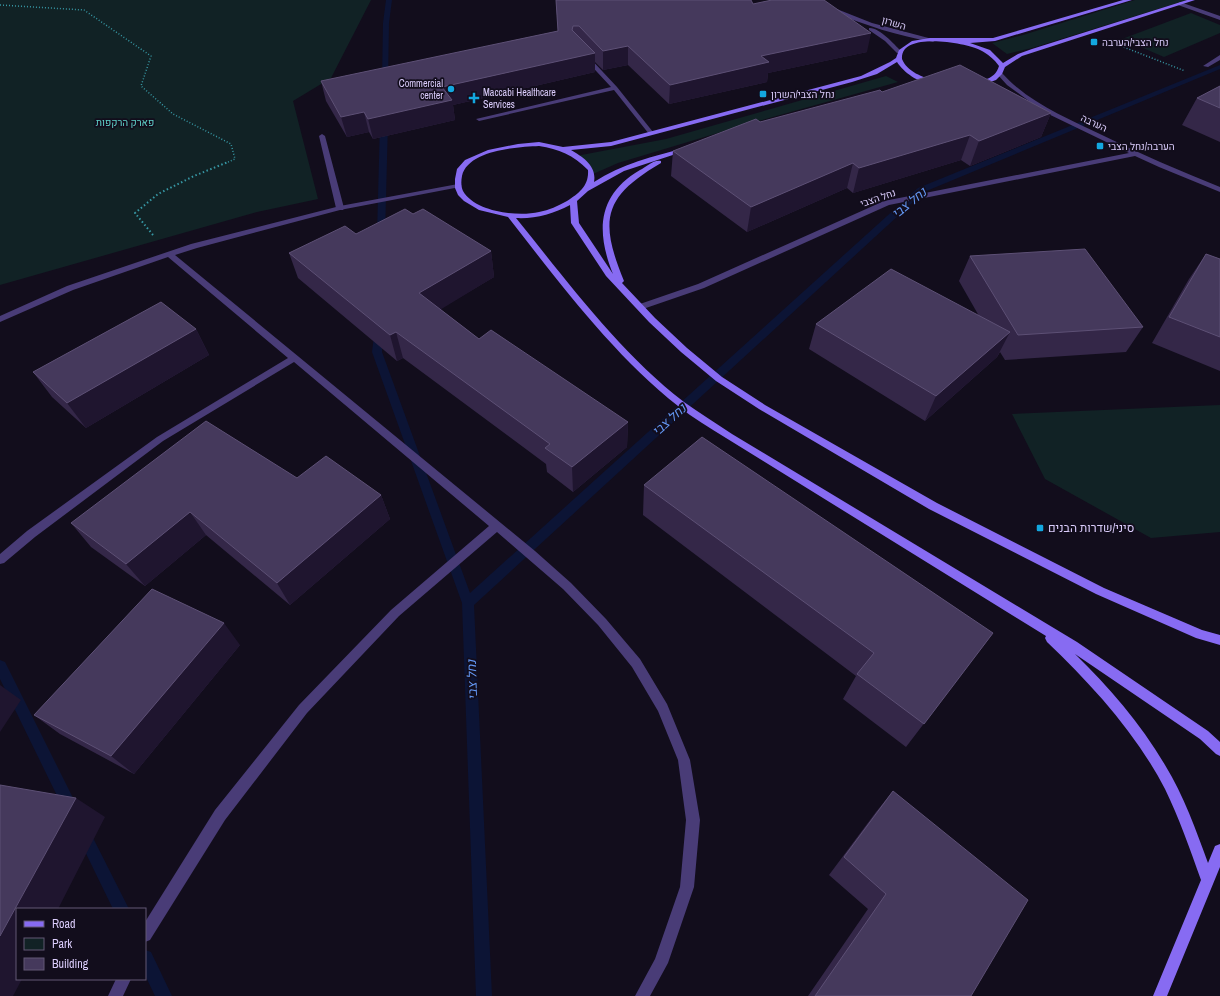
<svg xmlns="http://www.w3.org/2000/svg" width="1220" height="996" font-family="'Archivo Narrow',Heebo,sans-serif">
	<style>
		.green { fill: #112225 }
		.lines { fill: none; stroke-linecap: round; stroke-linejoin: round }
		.stream { fill: #0c1435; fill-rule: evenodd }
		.path-far1 { stroke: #3797a4; stroke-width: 1.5; stroke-dasharray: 1 2; stroke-linecap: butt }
		.path { stroke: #3797a4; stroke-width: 2; stroke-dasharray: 1.5 2.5; stroke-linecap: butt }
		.lane { fill: #493c77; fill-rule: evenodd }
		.street { fill: #493c77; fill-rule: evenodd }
		.secondary { fill: #876bf2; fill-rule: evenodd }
		.wall { fill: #342748 }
		.shaded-wall { fill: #1f152f }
		.building { fill: #45395c; stroke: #5d5075 }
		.poi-dot { fill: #13a7df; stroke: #120d1c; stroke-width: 1.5 }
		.labels { text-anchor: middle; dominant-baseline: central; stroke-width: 3.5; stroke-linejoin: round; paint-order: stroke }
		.far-street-label { font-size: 10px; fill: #daccfb; stroke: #120d1c }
		.far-poi-label { font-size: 10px; fill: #daccfb; stroke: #120d1c; text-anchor: start }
		.far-park-label { font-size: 10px; fill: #60d3cb; stroke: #120d1c }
		.poi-label { font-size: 12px; fill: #daccfb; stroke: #120d1c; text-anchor: start }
		.water-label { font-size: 13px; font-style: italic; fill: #6396f2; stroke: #120d1c }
	</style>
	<rect width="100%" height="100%" fill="#120d1c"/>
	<path class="green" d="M0 0H371L331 78 293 101 318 199 257 212 0 285Z
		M1135 0H1187L1032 48 1007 54 992 43 1023 35Z
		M1191 13 1220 25V33L1164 57 1122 39Z
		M886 76 898 82 741 126 618 163 593 174 576 156 666 139Z
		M1220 405V532L1151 538 1045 479 1012 414Z"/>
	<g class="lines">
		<path class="stream" d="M386 0H392L389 23 388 81 385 83 382 81 383 23Z
			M1220 65V69L924 192 474 605 492 996H476L462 603 372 352 375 328 378 327 383 330 382 352 470 593 918 188Z
			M384 120 388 122 385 235 381 237 377 235 380 122Z
			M0 660 5 662 76 804 78 809 76 814 71 816 66 814 0 679Z
			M83 826 88 828 129 909H113L76 833 78 828Z
			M145 950 151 952 172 996H155L145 975Z"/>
		<path class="path-far1" d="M0 5 84 10 151 56 141 86 173 114 231 144 235 159 226 163
			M1121 46 1185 71"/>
		<path class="path" d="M153 235 135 213 158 194 194 176 228 162"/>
		<path class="lane" d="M584 56H588L617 87 653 132V134H649L614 90 479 121 476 119 611 87 584 58Z
			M322 134 325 136 344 208 343 210H337L336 208 319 136Z"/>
		<path class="street" d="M807 0H814L872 23 936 40 933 42C898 36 865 25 832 12 824 8 814 5 807 0Z
			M1180 2 1220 16V20L1178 5 1177 4Z
			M869 28C879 27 894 44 901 51V53H897L885 41 869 30Z
			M1220 55V60L1208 67 1203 66Z
			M998 73H1002C1029 103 1067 118 1102 135 1141 154 1180 171 1220 187V192L1159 167 1135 156 889 205 704 288 643 309H637V305L698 284 884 201 1129 153 1038 109 1037 107 1007 85 998 75Z
			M458 184 462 186 460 187 340 210 197 248 175 255 535 551 571 583 606 619 640 659 667 704 690 760 700 820 694 887 668 963 650 996H635L655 959 680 887 686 820 678 760 658 711 632 667 598 625 563 589 497 532 399 616 307 713 225 820 150 940 145 942V922L215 810 299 705 391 610 489 526 294 362 163 441 35 537 4 563 0 564V554L27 531 157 437 288 358 168 257 73 290 0 322V316L67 286 191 244 340 206Z
			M116 979H131L123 996H108Z"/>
		<path class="secondary" d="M1123 0H1132L995 41 970 43 990 50 1003 63 1018 54 1032 49 1187 0H1195L1022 56 1005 67 1002 74 996 80 979 86 976 84C986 78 995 79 999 66 994 59 988 54 980 50 966 43 900 31 902 59 907 72 923 77 935 81V83C921 85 904 73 897 62L877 74 852 82 611 146 571 150C583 157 597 166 594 182 621 164 654 156 685 148L688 150 624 171 588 191 577 201 579 223 613 274C596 232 597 195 640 170 646 167 654 159 661 161V163C603 197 599 220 624 281L622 283 655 318 687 348 722 377 765 405 937 503 1104 588 1202 630 1220 635V645L1196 638 1096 594 929 509 759 409 716 381 681 352 649 322 606 276 571 223 570 205C553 214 535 219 516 218 567 281 619 352 684 402 699 413 716 423 732 434L1077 642 1208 731 1220 742V756L1216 754 1200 739 1075 654C1109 687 1141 724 1165 765 1184 796 1196 830 1208 863L1215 846 1220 844V867L1167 996H1153L1201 880C1190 849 1179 818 1165 789 1136 733 1092 685 1047 642L1045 638 1046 636 726 438C710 428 693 418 678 406 614 356 558 281 508 217L479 210 464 201 458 195 455 188V179L457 169 465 160 488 150 518 144 539 142 563 147 611 142 861 76 890 62 896 58 899 50 912 41 930 38H993ZM539 146C559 149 573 155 588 170 589 186 579 193 567 201 558 206 549 210 539 212 518 217 475 212 463 191 461 187 461 181 462 176 468 150 517 147 539 146Z"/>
	</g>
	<path class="wall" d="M556 0 753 4 867 52 768 73 767 82 669 104 628 65 603 70 595 62V72L453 105 455 120 373 139 369 132 347 137 326 101 321 81 558 31Z
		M1220 86V142L1182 125 1197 98Z
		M882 92 1051 113 1041 137 970 166 961 160 853 193 847 188 747 232 671 176 673 151 760 122Z
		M413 214 491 251 494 277 440 309 479 339 628 422 627 447 573 492 547 472 546 464 403 358 397 361 298 278 289 253 356 234Z
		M1206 254 1220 259V371L1152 343 1189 279Z
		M970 256 1143 327 1126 352 1005 360 1000 352 997 357 925 421 809 349 816 324 979 316 959 281Z
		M196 329 209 355 86 428 52 397 33 372Z
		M297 478 381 495 390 519 290 605 206 535 145 586 91 547 71 523Z
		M644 485 993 633 906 747 843 699 856 676 643 515Z
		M240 645 134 774 60 734 34 715Z
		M893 791 971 996H808L868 909 829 875 876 812Z"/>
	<path class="shaded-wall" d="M871 33 867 52 768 73 767 82 669 104 670 85 761 56Z
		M628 46V65L603 70V51Z
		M595 53V72L453 105 455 120 373 139 368 119 442 87Z
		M364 112 369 132 347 137 341 117Z
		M1051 113 1041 137 970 166 979 141Z
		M970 135 961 160 853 193 859 168Z
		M853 163 847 188 747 232 751 207Z
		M491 251 494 277 425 319 419 293Z
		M196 329 209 355 86 428 67 403Z
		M396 332 403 358 397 361 390 335Z
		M1010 332 997 357 925 421 936 396Z
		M628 422 627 447 573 492 572 467Z
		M381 495 390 519 290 605 277 583Z
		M190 512 206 535 145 586 126 564Z
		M224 623 240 645 134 774 111 756Z
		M0 685 21 700 0 732Z
		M76 798 105 817 58 909H17V979H22L13 996H0V936Z"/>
	<path class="building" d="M556 0H751L753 4 772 0H824L871 33 761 56 769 62 670 85 628 46 603 51 579 26H573L572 30 595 53 442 87 452 100 368 119 364 112 341 117 321 81 558 31Z
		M960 65 1051 113 979 141 970 135 859 168 853 163 751 207 673 151 756 119 760 122 880 90 882 92Z
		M1220 86V108L1197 98Z
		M405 209 413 214 423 209 491 251 419 293 479 339 491 330 628 422 572 467 545 448 550 444 396 332 390 335 289 253 345 226 356 234Z
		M1085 249 1143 327 1018 335 970 256Z
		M1206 254 1220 259V337L1169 317Z
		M891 269 1010 332 936 396 816 324Z
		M161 302 196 329 67 403 33 372Z
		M206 421 297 478 326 456 381 495 277 583 190 512 126 564 71 523Z
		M702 437 993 633 924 724 857 674 874 653 644 485Z
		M152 589 224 623 111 756 34 715Z
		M0 785 76 798 0 936Z
		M893 791 1028 900 971 996H815L886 894 844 857Z"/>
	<g class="poi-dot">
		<rect x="1090" y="38" width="8" height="8" rx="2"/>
		<circle cx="451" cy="89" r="4"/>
		<rect x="759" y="90" width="8" height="8" rx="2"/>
		<path d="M472 92h4v4h4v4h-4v4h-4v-4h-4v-4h4z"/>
		<rect x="1096" y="142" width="8" height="8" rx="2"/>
		<rect x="1036" y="524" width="8" height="8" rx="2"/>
	</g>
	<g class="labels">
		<g class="far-street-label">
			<text transform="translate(894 23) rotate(16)">השרון</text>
			<text transform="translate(1094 123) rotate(25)">הערבה</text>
			<text transform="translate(878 198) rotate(-19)">נחל הצבי</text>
		</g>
		<g class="far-poi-label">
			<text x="1102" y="42">נחל הצבי/הערבה</text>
			<text x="443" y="83" text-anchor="end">Commercial<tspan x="443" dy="12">center</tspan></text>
			<text x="483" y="92">Maccabi Healthcare<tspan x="483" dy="12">Services</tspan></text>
			<text x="771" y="94">נחל הצבי/השרון</text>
			<text x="1108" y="146">הערבה/נחל הצבי</text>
		</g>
		<g class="far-park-label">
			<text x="125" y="122">פארק הרקפות</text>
		</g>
		<g class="poi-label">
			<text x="1048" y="528">סיני/שדרות הבנים</text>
		</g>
		<g class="water-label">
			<text transform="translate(909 203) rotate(-39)">נחל צבי</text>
			<text transform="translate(669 420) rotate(-42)">נחל צבי</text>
			<text transform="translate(472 680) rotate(-92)">נחל צבי</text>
		</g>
	</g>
	<rect x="16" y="908" width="130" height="72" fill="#120d1c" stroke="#625975"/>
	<rect x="24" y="921" width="20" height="6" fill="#876bf2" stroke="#625975"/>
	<text x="52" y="928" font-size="12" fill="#daccfb">Road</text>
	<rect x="24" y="938" width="20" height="12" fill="#112225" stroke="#625975"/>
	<text x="52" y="948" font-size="12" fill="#daccfb">Park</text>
	<rect x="24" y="958" width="20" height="12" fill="#45395c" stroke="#625975"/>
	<text x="52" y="968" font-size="12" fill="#daccfb">Building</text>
</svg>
